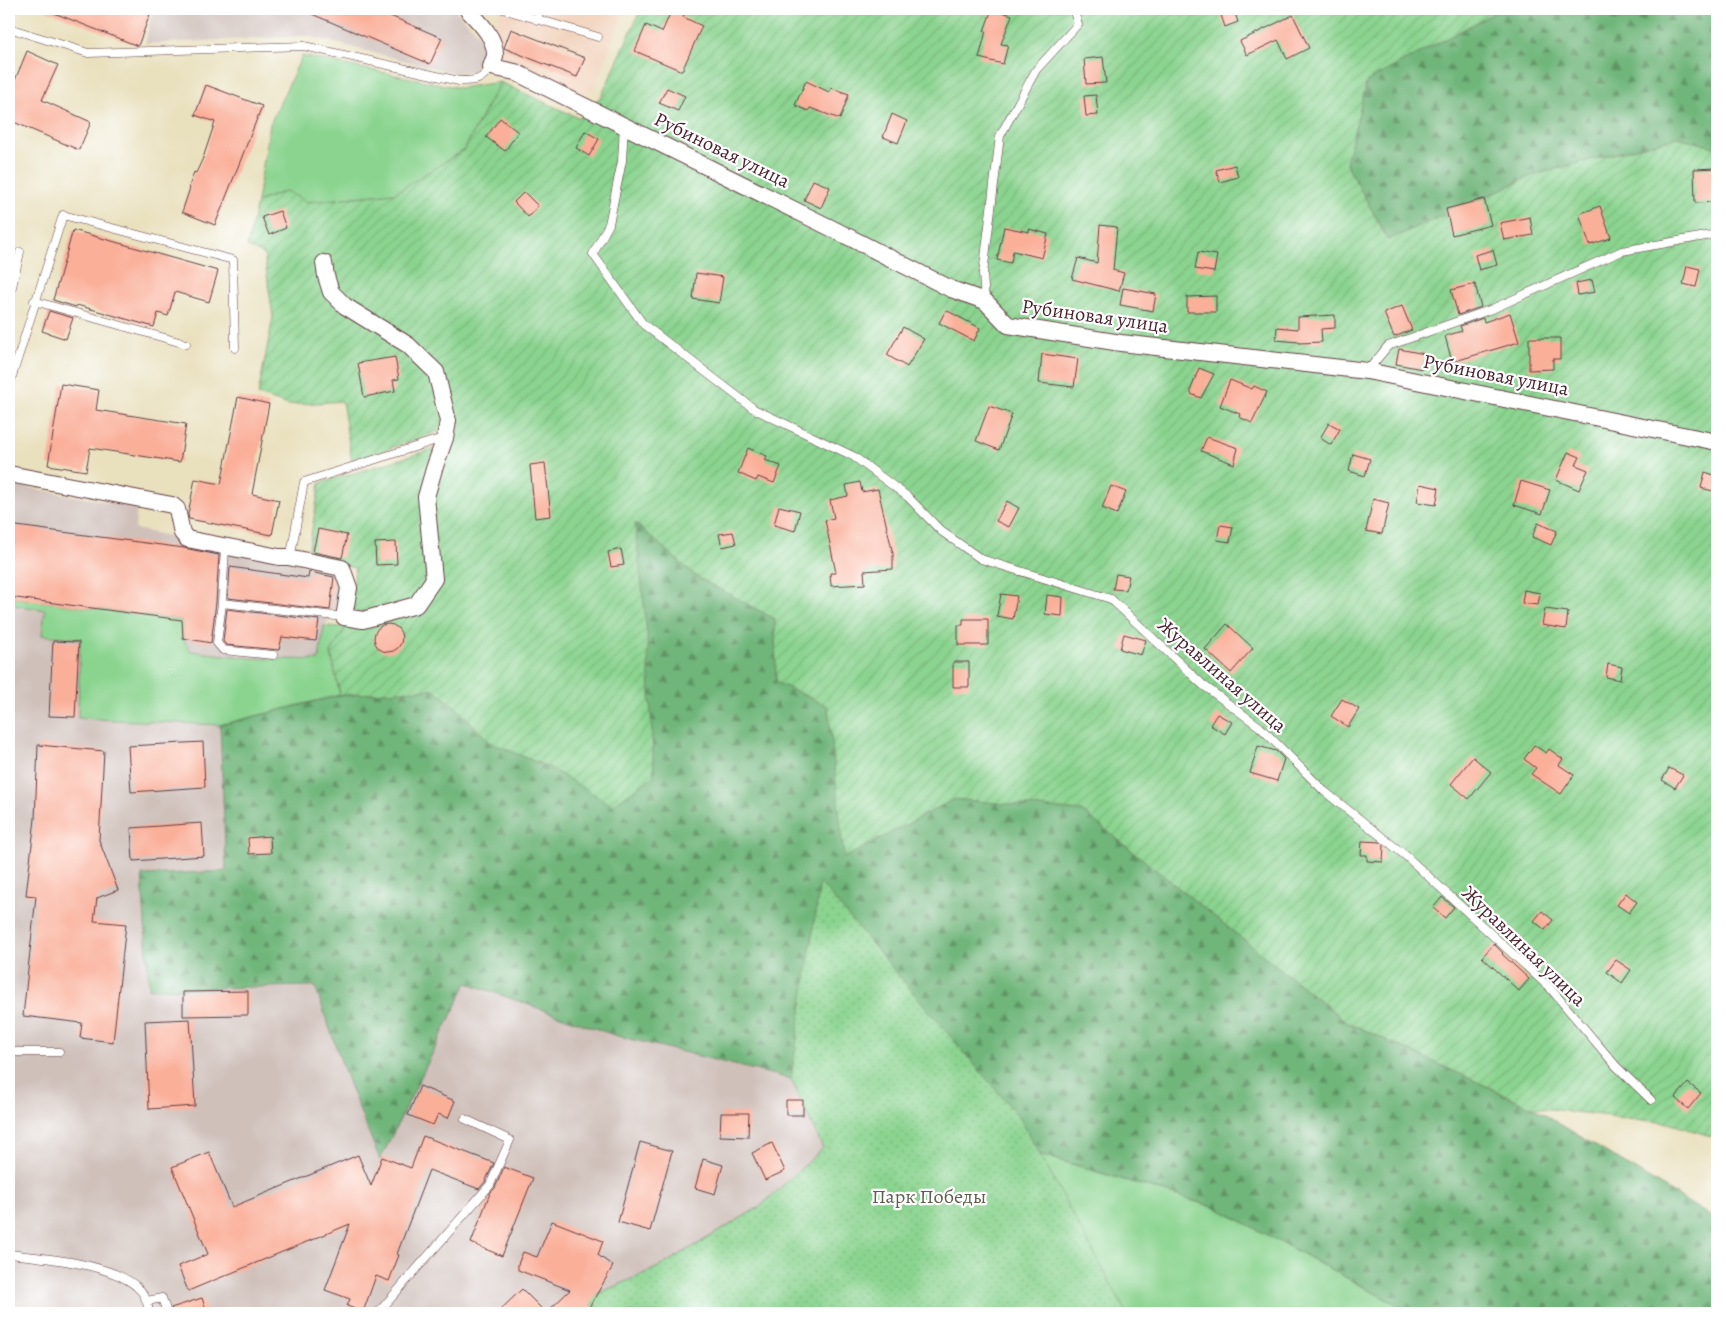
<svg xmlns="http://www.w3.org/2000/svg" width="1726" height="1322" font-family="Alegreya,serif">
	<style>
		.built { fill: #f2d4be }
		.industrial { fill: #cfc0ba }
		.grass { fill: #8bd490; stroke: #6a7a5e }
		.forest { fill: url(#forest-firs); stroke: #5d6a52 }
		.park { fill: url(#park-dots); stroke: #6a7a5e }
		.garden { fill: url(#garden-furrows); stroke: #6a7a5e }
		.building { fill: #faaf99 }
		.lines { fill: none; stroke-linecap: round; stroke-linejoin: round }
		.service-casing { stroke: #623c41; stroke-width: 9 }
		.minor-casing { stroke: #623c41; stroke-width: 18 }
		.service { stroke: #fff; stroke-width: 8 }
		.minor { stroke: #fff; stroke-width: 16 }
		.labels { text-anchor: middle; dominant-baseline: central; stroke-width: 4.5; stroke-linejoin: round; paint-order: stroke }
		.street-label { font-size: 20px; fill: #4a1f2b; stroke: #fff }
		.park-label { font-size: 20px; fill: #615e4e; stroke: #fff }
	</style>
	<defs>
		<pattern id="forest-firs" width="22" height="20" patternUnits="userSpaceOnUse" patternTransform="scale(1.25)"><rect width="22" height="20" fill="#70b67a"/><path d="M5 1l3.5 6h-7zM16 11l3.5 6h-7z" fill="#5e9364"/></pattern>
		<pattern id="park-dots" width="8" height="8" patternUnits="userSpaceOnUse" patternTransform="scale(1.25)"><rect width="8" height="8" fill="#8bd490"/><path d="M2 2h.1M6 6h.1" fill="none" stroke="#79b67c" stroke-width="1.8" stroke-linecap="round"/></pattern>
		<pattern id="garden-furrows" width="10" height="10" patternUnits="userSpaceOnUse" patternTransform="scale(1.25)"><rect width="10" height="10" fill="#8bd490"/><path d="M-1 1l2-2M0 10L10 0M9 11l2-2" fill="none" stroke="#79b67c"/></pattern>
	</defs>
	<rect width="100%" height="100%" fill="#fff"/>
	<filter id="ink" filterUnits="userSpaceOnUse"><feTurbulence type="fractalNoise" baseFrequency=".02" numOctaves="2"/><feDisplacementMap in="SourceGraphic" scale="10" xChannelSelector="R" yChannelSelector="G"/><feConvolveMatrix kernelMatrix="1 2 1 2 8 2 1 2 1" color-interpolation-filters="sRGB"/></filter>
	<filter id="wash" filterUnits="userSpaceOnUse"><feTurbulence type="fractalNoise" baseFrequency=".0096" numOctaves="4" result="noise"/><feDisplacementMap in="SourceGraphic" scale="20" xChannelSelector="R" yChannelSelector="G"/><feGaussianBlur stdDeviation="1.12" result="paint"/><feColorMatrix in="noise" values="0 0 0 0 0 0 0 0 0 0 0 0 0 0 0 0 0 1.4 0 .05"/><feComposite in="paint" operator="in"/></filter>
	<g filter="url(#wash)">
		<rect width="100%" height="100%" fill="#e9e0bd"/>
		<path class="built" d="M500 9H625L596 85 591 91 581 93 502 58 495 29Z"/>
		<path class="industrial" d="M153 9H454L477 32 484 47 480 64 473 71 453 73 308 36 145 44Z
			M9 484 137 507 135 529 297 563 339 577 335 612 324 626 319 660 251 658 191 651 183 638 182 620 9 597Z
			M9 604 45 610 42 635 81 639 78 718 220 725 226 871 149 988 315 986 350 1087 380 1159 467 983 614 1035 791 1079 823 1148 762 1206 661 1266 586 1299 600 1313H9Z"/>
		<path class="grass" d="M302 56 460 88 500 82 464 150 395 193 307 202 285 191 257 202 270 124Z
			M9 597 182 620 183 638 191 651 251 658 319 660 324 626 346 627 331 653 340 695 220 725 78 718 80 639 42 635 45 610 9 604Z
			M791 1079 1217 1208 1412 1313H600L586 1299 661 1266 761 1206 823 1148Z"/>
		<path class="forest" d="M1494 9H1717V148L1678 137 1534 175 1388 240 1346 163 1367 81 1492 14Z
			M634 522 697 577 775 619 776 682 828 705 845 857 954 799 1082 811 1347 1022 1532 1107 1717 1220V1313H1412L1217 1208 791 1079 614 1035 467 983 380 1160 350 1087 315 986 149 989 142 875 226 871 220 725 340 695 433 689 457 708 490 742 550 768 647 633Z"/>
		<path class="park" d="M820 883 1019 1117 1127 1313H600L586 1299 661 1266 761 1206 823 1148 791 1079Z"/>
		<path class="garden" d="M641 9H1494L1492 14 1367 81 1346 163 1388 240 1534 175 1678 137 1717 148V1138L1668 1123 1532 1107 1347 1022 1082 811 954 799 844 858 828 706 776 682 775 619 697 577 635 523 647 633 654 776 612 805 550 768 490 742 457 708 433 689 340 695 331 653 346 627 365 625 433 591 432 500 439 431 352 462 342 401 289 405 258 395 273 317 264 254 247 247 257 202 286 191 307 202 395 193 464 150 500 82 579 118 602 95Z
			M434 449 428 576 411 602 357 613 351 609 355 568 307 558 320 483Z"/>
		<g id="blocks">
			<path class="building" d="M44 9H152L138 46Z
				M300 9H374L442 38 430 64Z
				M672 9H687L683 17 702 26 682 71 635 51 646 25 662 32Z
				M992 9 1012 15 1001 44 1008 45 1003 64 979 58 986 31H984Z
				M1234 10 1238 22 1225 27 1221 15Z
				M1293 15 1309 48 1287 59 1278 40 1247 55 1240 41Z
				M511 29 585 58 577 77 504 48Z
				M27 51 58 65 42 100 91 122 79 150 9 120V95Z
				M1103 57 1106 83 1086 84 1084 59Z
				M806 81 829 92 831 88 849 94 840 119 810 108 808 111 795 105Z
				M206 85 262 106 215 225 182 212 190 188 189 187 194 172 196 173 203 158 215 122 195 115Z
				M667 88 685 96 678 111 659 103Z
				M1096 95 1098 115 1086 116 1084 96Z
				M892 114 907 121 898 143 883 137Z
				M500 118 518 132 505 151 486 137Z
				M585 131 599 139 589 156 576 148Z
				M1235 165 1238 177 1220 182 1216 170Z
				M1717 168V202L1695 203 1694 169Z
				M813 180 830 187 821 208 804 200Z
				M524 192 538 206 528 217 514 202Z
				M1484 199 1491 225 1452 235 1446 209Z
				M1600 206 1611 238 1590 245 1579 214Z
				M280 211 286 228 269 235 262 217Z
				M1530 217 1533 235 1504 240 1500 223Z
				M1100 225 1117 227 1113 270 1124 273 1119 291 1072 279 1078 258 1097 263Z
				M1004 227 1029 232V229L1048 234 1042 258 1013 251 1011 263 997 260Z
				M73 230 218 271 209 302 175 292 168 316 158 313 154 327 77 305 76 307 53 300Z
				M1493 250 1497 265 1479 270 1475 255Z
				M1198 252 1217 255 1214 272 1195 269Z
				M1687 266 1700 269 1696 287 1683 284Z
				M696 273 723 277 719 303 693 299Z
				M1592 280 1595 292 1578 295 1576 283Z
				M1475 284 1481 307 1458 315 1451 290Z
				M1123 288 1156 294 1153 311 1120 305Z
				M1216 296V312H1187V297Z
				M1402 306 1412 330 1394 337 1384 313Z
				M946 310 980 328 974 341 939 323Z
				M49 311 73 318 66 339 42 331Z
				M1510 313 1519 342 1452 362 1445 336 1462 331 1460 326 1483 318 1484 322Z
				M1335 315V328L1321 329 1322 342 1299 343V342L1276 340 1277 327 1298 329V317Z
				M903 327 924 339 907 367 887 355Z
				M1529 338H1560V359H1553V369L1529 370Z
				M1399 349 1425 354 1422 369 1396 364Z
				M1042 354 1078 359 1074 387 1039 383Z
				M395 357 399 379 393 380 395 391 364 397 358 363Z
				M1199 368 1214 374 1201 398 1191 394V389Z
				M1230 380 1252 389 1254 386 1267 392 1252 423 1239 417 1240 414 1220 406Z
				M61 384 99 390 96 410 186 424 180 462 90 448 86 471 48 465Z
				M238 397 269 404 252 494 279 500 272 535 189 519 188 514 195 479 221 484Z
				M989 406 1012 414 999 450 976 441Z
				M1329 423 1340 429 1331 445 1320 438Z
				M1207 437 1238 448 1234 464 1201 451Z
				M748 448 767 456 765 460 781 466 774 483 758 477 756 481 738 473Z
				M1568 452 1580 457 1576 465 1588 470 1579 490 1556 480Z
				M1353 454 1370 459 1365 476 1349 471Z
				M545 463 551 516 535 518 530 465Z
				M1705 472 1717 476V492L1701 488Z
				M1521 481 1550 490 1542 514 1514 505Z
				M860 482 862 492 878 489 893 554V569L864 571 865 584 831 586 830 573H836L825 520 834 518 830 500 848 496 846 485Z
				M1420 484 1439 488 1436 505 1417 502Z
				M1111 486 1126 492 1117 514 1102 508Z
				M1373 499 1389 503 1382 534 1366 531Z
				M1007 501 1019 508 1009 527 996 521Z
				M779 506 800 511 795 531 774 525Z
				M1538 523 1557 531 1551 545 1532 537Z
				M9 525 184 548 219 555 216 602 211 643 183 638 182 620 9 597Z
				M1220 525 1233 527 1230 542 1217 540Z
				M318 529 347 535 342 558 313 552Z
				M733 532 736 544 722 547 719 534Z
				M396 542 397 564 376 565 375 543Z
				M621 549 624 565 611 567 608 552Z
				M230 567 308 578 309 572 334 577 330 610 228 598Z
				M1116 574 1129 576 1126 590 1113 589Z
				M1524 590 1540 593 1538 605 1522 603Z
				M1001 594 1017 596 1013 619 997 616Z
				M1047 595 1063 597 1062 616 1045 614Z
				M227 609 319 620 316 641 282 637 279 650 226 645 223 641Z
				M1545 609 1568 612 1566 629 1542 625Z
				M963 619H988V645H958V625H963Z
				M1227 624 1253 648 1231 673 1205 649Z
				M374 638a14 14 0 1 1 28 0a14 14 0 1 1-28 0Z
				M1124 634 1146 640 1141 655 1120 649Z
				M53 641 79 642 75 717 49 716Z
				M953 662H969V687H953Z
				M1608 664 1622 667 1620 680 1606 677Z
				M1342 699 1359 709 1348 727 1331 716Z
				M1217 714 1232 722 1225 734 1210 725Z
				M203 742 205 787 131 792 128 746Z
				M38 745 104 751 99 840 118 890 97 898 94 921 126 924 113 1042 80 1038 82 1023 23 1016 36 896 26 895 35 819Z
				M1534 745 1546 753 1549 749 1563 759 1559 765 1574 775 1561 794 1531 774 1536 768 1524 759Z
				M1258 746 1276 751 1284 759 1277 781 1250 773Z
				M1473 757 1491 772 1469 799 1451 784Z
				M1669 768 1683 775 1675 788 1662 780Z
				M202 823 204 856 133 861 131 828Z
				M270 836 271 853 249 854 248 838Z
				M1362 841 1380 842 1384 846 1383 862 1367 861V855H1361Z
				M1626 893 1637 902 1629 913 1617 905Z
				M1442 897 1454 907 1445 918 1433 908Z
				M1542 911 1553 920 1545 930 1534 921Z
				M1494 944 1503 953 1502 954 1529 979 1519 991 1482 957Z
				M1616 960 1631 970 1622 983 1607 972Z
				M248 991V1015L183 1016V992Z
				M190 1019 195 1106 149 1109 145 1021Z
				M1688 1083 1701 1093 1688 1109 1675 1098Z
				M420 1086 455 1101 448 1118 438 1114 433 1125 408 1115Z
				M786 1100H803V1115H786Z
				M721 1113H749L748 1137 720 1136Z
				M423 1136 494 1163 485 1182 479 1189 429 1170 397 1254 399 1255 389 1281 376 1276 363 1312 347 1306 350 1299 325 1290 350 1224 188 1291 178 1266 208 1254 172 1167 209 1152 232 1207 358 1155 371 1186 382 1157 411 1168Z
				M640 1142 672 1151 650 1231 618 1222Z
				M772 1143 785 1171 765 1180 752 1153Z
				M703 1159 723 1165 715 1194 695 1188Z
				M504 1167 533 1178 502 1256 471 1243 490 1193 495 1188Z
				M552 1221 603 1241 598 1255 613 1266 586 1313H497L522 1289 546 1313 570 1290 518 1270V1264L523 1252 537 1257Z
				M202 1298 207 1313H173L171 1308Z"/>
		</g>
	</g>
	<g filter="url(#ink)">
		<use href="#blocks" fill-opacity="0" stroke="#623c41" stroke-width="1"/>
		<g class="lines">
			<g class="service-casing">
				<path id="service" d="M503 9 598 37
					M537 20 540 9
					M9 28 88 53 304 46 459 81C476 81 481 81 491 67
					M624 125 622 161 609 224 593 254 643 324 754 409 853 456 908 497 941 531 981 559 1111 599 1203 685 1260 727 1324 791 1406 856 1550 988 1616 1066 1651 1100
					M9 300 20 252
					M34 301 186 344
					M985 301 983 274 1000 136 1036 70 1078 24 1073 9
					M1368 370 1388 346 1492 309 1622 251 1717 234
					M9 386 63 215 233 260 235 348
					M225 547 222 603 344 617
					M288 557 291 554 304 482 443 438
					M222 603 217 643 223 650 273 655
					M9 1052H59
					M9 1254C43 1258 109 1263 136 1286 145 1293 148 1303 149 1313
					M147 1301 162 1298 167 1313
					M378 1313 490 1185 510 1140 465 1119"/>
			</g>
			<g class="minor-casing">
				<path id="minor" d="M467 9C478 21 496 37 495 56 494 59 492 64 491 67L515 72 831 228 951 289 985 301 1008 325 1121 343 1367 371 1717 442
					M9 474 172 505 177 509 182 533 187 539 279 557H288L342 568 349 588 344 617 363 620 416 605 434 579 426 497 434 469 445 438 448 421 436 372 408 345 345 306 331 292 326 276 324 263"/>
			</g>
			<use href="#service" class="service"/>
			<use href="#minor" class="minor"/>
		</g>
	</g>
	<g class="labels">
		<g class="street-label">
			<text transform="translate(722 150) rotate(26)">Рубиновая улица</text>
			<text transform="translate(1095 316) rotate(8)">Рубиновая улица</text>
			<text transform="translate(1496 375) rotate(11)">Рубиновая улица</text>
			<text transform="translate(1222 675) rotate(41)">Журавлиная улица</text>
			<text transform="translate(1524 946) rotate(44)">Журавлиная улица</text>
		</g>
		<g class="park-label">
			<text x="929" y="1196">Парк Победы</text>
		</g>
	</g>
	<rect width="1726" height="1322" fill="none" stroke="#fff" stroke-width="30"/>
</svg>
